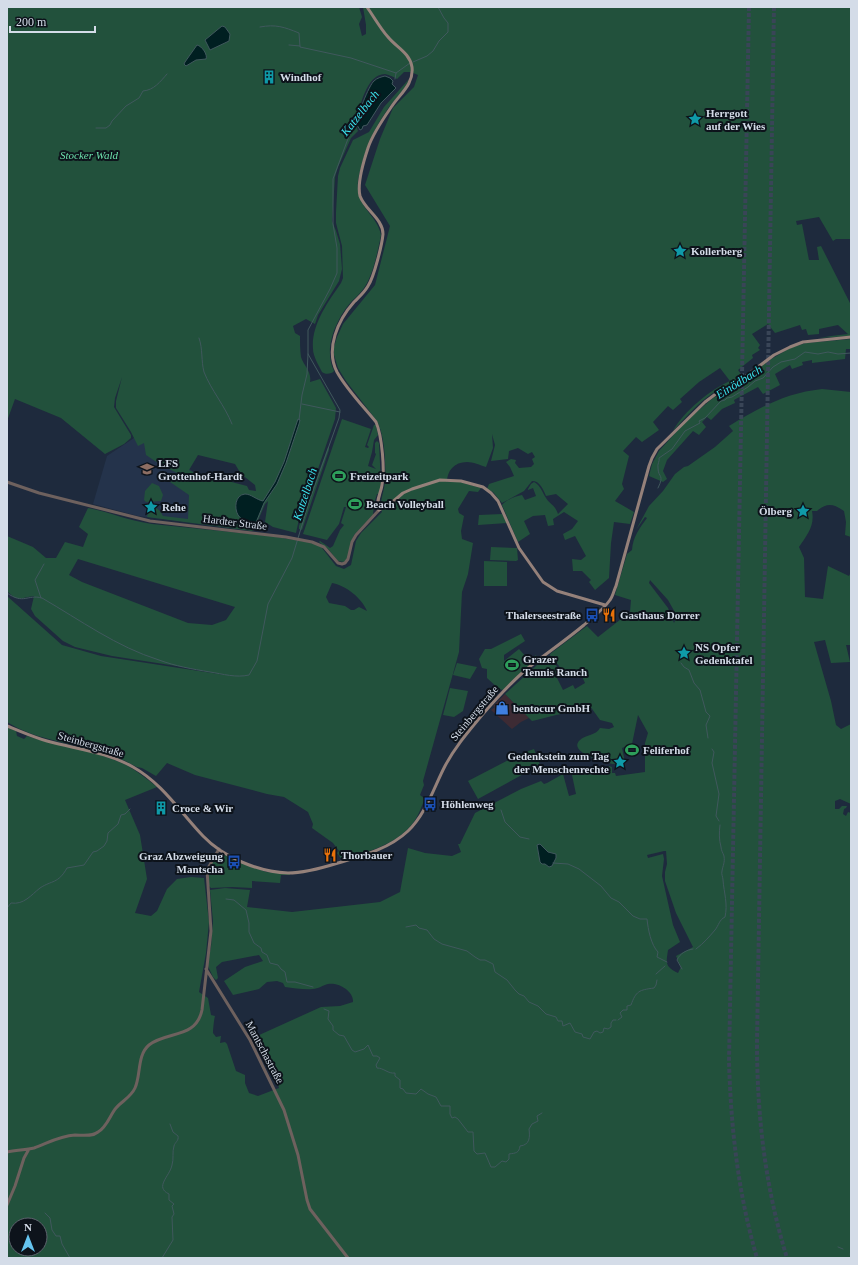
<svg xmlns="http://www.w3.org/2000/svg" width="858" height="1265" font-family="'Times New Roman',serif">
	<style>
		.commercial { fill: #3d2b34 }
		.built { fill: #24334b }
		.green { fill: #22513c; fill-rule: evenodd }
		.water { fill: #001f21; stroke: #40585d }
		.lines { fill: none; stroke-linecap: round; stroke-linejoin: round }
		.stream { stroke: #40585d; stroke-width: 1 }
		.motorway-tunnel { stroke: #394557; stroke-width: 4; stroke-dasharray: 4 2; stroke-linecap: butt }
		.tertiary { stroke: #6e615e; stroke-width: 3 }
		.secondary { stroke: #95817a; stroke-width: 3 }
		.labels { text-anchor: middle; dominant-baseline: central; stroke-width: 4; stroke-linejoin: round; paint-order: stroke }
		.poi-label { font-size: 11px; font-weight: bold; fill: #d4dce8; stroke: #0d131b; text-anchor: start }
		.park-label { font-size: 11px; font-style: italic; fill: #6de1ad; stroke: #0d131b }
		.street-label { font-size: 11px; fill: #d4dce8; stroke: #0d131b }
		.water-label { font-size: 12px; font-style: italic; fill: #3be2ed; stroke: #0d131b }
	</style>
	<rect width="100%" height="100%" fill="#1e2a3d"/>
	<path class="commercial" d="M505 694 529 718 521 722 512 729 491 710 495 707 493 706Z"/>
	<path class="built" d="M137 436 210 482 216 495 205 524 138 516 93 504 107 456Z"/>
	<path class="green" d="M7 7H359L362 17 359 24 362 36 366 34V25L363 7H851V239H836L833 241 819 217 796 221 797 225 802 224 809 260H819L817 247 821 246 851 305V336L819 338 831 336 848 334 838 325 819 329V334L808 335 806 329 802 330 800 325 775 333 768 324 752 334 760 345 758 348 760 350 752 355 753 358 738 370 743 377C734 383 723 387 713 393 698 403 685 418 673 431 683 412 711 389 730 381L720 368 699 382 680 399 682 402 673 410 668 406 653 422 659 430 642 442 636 437 623 451 629 456 622 484 624 489 615 501 634 512 630 524 614 522 611 543 609 578 595 590 589 582 591 580 582 571H573L572 559 581 560 586 556 575 536 565 540 563 534 572 529 578 521 564 512 553 519 554 525 548 526 545 515 533 516 524 521 530 534 518 542 502 505C506 500 516 496 522 495L525 500 536 496 533 488 528 490V489L531 484 534 482C541 486 542 492 546 498 551 506 554 503 558 514L568 504 556 494 546 496C543 489 540 481 532 481L524 491 502 503 493 492 487 489 489 484 514 476 510 467 506 462 511 459 516 460 515 463 519 468 531 467 534 464 532 459 535 457 532 452 528 454 518 448 509 451 508 459 491 461 495 445 492 434 493 448 486 467C480 465 473 462 467 462 454 462 447 471 447 482H460L481 488 478 492 469 491 458 509 459 513 464 516 461 531 462 539 473 543 468 574 462 592 459 652 423 781 424 785 420 795 425 799C421 807 419 815 413 823 396 845 367 852 342 860L337 853 339 851 333 843 312 828 313 824 308 812 284 797 267 794 195 775 167 763 156 776 142 768 137 767C127 762 118 757 108 754 75 743 37 741 7 722V596L62 645 101 656 225 675 183 667 112 656 75 647 63 641 35 616 31 609 34 596C19 598 18 602 7 591V536L33 547 46 558H56L65 542 83 547 88 534 79 527 88 508C110 512 129 521 152 524L270 536 307 542 318 545 322 548 336 566 344 569 351 565 356 541 361 533 382 512C379 501 384 493 385 482 386 465 385 436 377 421L346 381 338 368 334 355V347L337 337 343 324 375 285 390 226 365 185 380 139 393 108 414 87 418 75 411 72H404L397 79C394 77 390 75 385 74 366 74 360 108 355 123L358 131 351 138 338 167 335 177 332 221 336 231 340 244 342 269 339 281 318 315 315 324 306 319 293 326 295 333 300 336C300 343 300 350 301 357 304 366 312 372 310 382L320 379 336 408 335 419 317 472 301 510 296 533 273 527 265 522 268 501 265 504 254 530 252 531 147 517 148 513 155 507 160 511 163 516 188 519 189 495 170 482 177 473 161 465 146 455 144 443 138 446 131 432 116 408V401L122 377 115 398 114 407 131 435V438L124 444 105 454 61 418 15 399 7 421ZM198 455 235 464 241 474 255 485 256 491 249 490 247 486 193 472 189 470ZM78 559 235 607 226 620 212 625 188 623 82 582 69 575ZM332 583C345 585 362 598 367 611L359 607 354 610H351L345 606 329 603 326 597Z
		M409 79C405 90 396 98 389 107 376 126 366 145 361 168 359 175 357 182 358 189 359 208 378 217 381 235 378 250 374 270 367 283 363 291 357 296 351 302 336 319 323 349 334 371 332 374 325 375 322 372 319 366 313 356 313 349 311 325 328 302 341 283L343 278 342 246 336 223V212L338 176 340 168 353 140 369 132 384 107Z
		M851 339V349H846L845 359 812 363V360L802 362 803 365 792 369 790 365 775 374 780 385 763 394 758 387 734 400 735 403 722 409 711 420 707 417 702 422 706 427 699 435 693 431 667 460 663 471 667 479 663 482 649 476 652 464 659 451 687 420 713 398 742 382 768 361 790 348 806 343Z
		M822 389 851 392V537L845 535 846 522 844 511C834 504 827 502 817 511H812C815 526 807 535 799 547L804 558 805 597 823 599 828 566 849 576 851 572V645H846L850 662 831 663 825 640 814 642 831 701 836 725 841 729 851 724V804L840 799 835 801V809H839L842 806H847L846 808 844 809 843 814 846 816 848 812 851 813 850 815H851V1258H7V727L16 731 17 736 24 739 27 736C60 747 96 750 126 765 137 771 147 779 157 787L125 800 140 835 147 879 135 913 151 916 157 911 167 889 177 879 191 877 204 878 209 922 206 953 199 992 208 998 211 1015 215 1016C214 1019 213 1030 213 1033L216 1037 221 1036 220 1043 225 1042 227 1044 236 1071 245 1075V1083L249 1093 258 1096 279 1088 273 1067 257 1036 321 1007 340 1006 353 1002C354 991 338 982 328 984 323 985 318 989 313 989 304 990 294 988 285 987L283 983 277 981 267 982 259 989 233 995 224 981 245 967 263 961 259 955 222 962 216 967 218 978 216 980 213 977 207 964 211 947 213 921 210 890 225 888 250 890 247 907 292 912 380 902 400 892 408 848 425 853 452 856 461 852 458 844H460L475 813 521 789 541 781 544 784 547 783 563 774 569 796 576 794 572 775 604 771 609 766 612 767V773H615L616 776 645 772V743L648 733 638 715 632 744 622 748 625 762C621 763 617 764 613 764 605 762 569 753 579 741 585 734 596 736 600 728L609 729 614 727 612 723 600 720 590 706 579 714C565 710 547 718 532 721L505 694 547 656 549 657 559 669 555 674 563 690 573 685 575 689 585 683 579 670 565 676 559 666 550 655V654L587 626 598 637 630 612 631 600 615 595 627 554 632 550C633 537 639 529 647 518L645 517 636 530 649 506 663 491 675 474 684 467 688 466 715 447 733 431 729 426C760 407 786 393 822 389ZM650 580 668 600 677 616 674 623 668 608 649 583ZM664 851H666L667 864 665 872V881L676 913 693 947 676 956 681 967 678 973C665 966 666 964 668 950L680 942 673 925 662 876 664 859 663 854 648 858 647 855ZM16 1225H40V1249H16Z
		M342 419 371 429 365 447 368 448 369 447 367 445 374 425H376L378 435 374 440 372 452 368 466 376 469 372 465 376 454 375 453V443L377 441 379 443 381 484 379 494H377L374 503 373 515 354 535 348 557 344 562 338 561 328 549 319 542 320 541 330 548 333 546 340 530 344 525 341 523 346 507H344L339 524 327 540 303 534Z
		M328 447H329V450L302 530 299 529V526Z
		M152 483 159 486 163 495 161 501 146 502 144 500 145 491Z
		M502 514 507 523 478 525 479 515Z
		M491 547 517 548 518 560 516 561 490 560Z
		M484 561 507 562V586H484Z
		M521 634 525 641 504 655V661L519 649 529 660 536 655 537 659 503 690 499 689 487 678V669L482 668 479 659 485 649H491Z
		M457 663 477 667 470 679 453 675Z
		M450 688 468 691 463 711 454 717 443 715Z
		M534 749 540 765 478 799 468 781 520 754Z
		M220 854 225 855 237 863H243L266 872 290 874V875H281L280 883 252 881V888L232 887 211 888 209 886C208 873 208 862 220 854Z"/>
	<path class="water" d="M222 26 225 27 230 34 229 41 210 50 205 40Z
		M197 45C202 46 208 55 206 59L196 60 186 66 184 64 185 62Z
		M385 76 390 78 393 81 392 84 396 88 381 103 367 125 363 126 362 129 360 130C359 128 357 126 357 124 356 118 369 85 374 81 377 78 381 77 385 76Z
		M298 419 300 420 299 424 286 463 277 484 264 503 255 525C249 523 242 521 238 515 234 508 235 495 245 494 251 494 257 500 263 501L275 482 284 462Z
		M540 844 548 852 556 854V858L552 866 549 867 545 864H542L540 862 537 845Z"/>
	<g class="lines">
		<path class="stream" d="M260 27C276 24 284 27 299 33L300 47 351 58 396 73
			M289 45 300 46
			M413 62 427 56 433 51 439 41 448 32V23L444 18 438 7
			M395 79 396 73 410 63
			M96 128H106L110 125 112 121 126 106 139 98 143 91C154 90 160 82 167 74
			M199 338C203 349 201 361 204 372 211 390 225 406 232 424
			M302 404 340 412
			M299 420 302 395 307 374 308 354
			M658 488C665 474 658 478 658 468 657 464 660 461 659 458L672 449 685 431 700 423 699 421 705 418 721 401 725 400 727 398 732 397 748 387 755 381 763 378 773 367 781 362 795 359 805 352 818 354 828 352 838 354 851 353
			M7 593C24 605 27 594 42 598 80 620 117 647 159 660 175 666 192 669 210 672 223 674 236 678 249 675L257 661 268 604 292 558 309 502 339 418 340 410 308 354V330L330 289 337 273V248L333 224V179L349 136 357 125
			M41 598 35 580 44 564
			M681 663 684 667 689 670 694 683 700 690 706 712 710 716 706 725 708 738
			M712 749 714 752 712 763 719 794 716 816 719 821
			M501 810 505 822 520 837 529 839
			M553 863 568 864 579 869 601 886 611 898 619 902 633 916 640 919H647C648 929 651 945 658 952L657 957 667 962
			M226 899 234 900 246 910 249 923V932L254 943 261 948 262 952 267 955 270 963 278 965 281 969 285 972 287 982H295L313 987
			M7 908 11 903C24 905 31 895 40 888 52 880 58 884 67 868L84 865 93 852 97 851 104 846 107 841 108 833 118 824 121 815 125 814 130 809
			M406 927 416 925 419 928 427 930 434 939 442 944 467 951 475 957 480 960H485L493 964 495 972 507 980 515 990 519 994 524 996 529 1002 538 1006 546 1014 556 1017 558 1021H562L563 1026 570 1023 575 1032 582 1034 583 1037 590 1039 594 1032 597 1031 600 1033 603 1032 604 1028 608 1029 611 1027V1023L613 1020H616
			M696 949C704 943 709 937 715 930 719 925 719 920 725 917 728 904 724 893 723 880 723 877 721 874 722 871 723 865 725 863 724 856 723 853 721 850 721 847 719 840 719 832 720 825
			M682 969 677 960C680 953 687 950 693 949
			M656 974 665 966
			M324 1009 329 1011 328 1019 333 1026V1030L339 1035 344 1036 352 1050 355 1052 364 1049 368 1045 373 1056H377L380 1058 376 1065 377 1068C384 1068 388 1074 395 1073V1076L400 1080V1088L403 1089 406 1093 416 1094 421 1089 428 1094 436 1097 441 1106H450V1114L452 1118 455 1117 458 1119 468 1132H473L474 1151 477 1154 485 1153 491 1167H495L502 1161 506 1162 509 1159V1154C516 1153 519 1153 520 1146 530 1145 530 1137 529 1129L532 1124 538 1121 537 1116 542 1113
			M618 1020 622 1017 620 1013 623 1010H627V1006L631 1005C636 991 639 990 654 988L656 985 657 980
			M45 1213 50 1218 52 1230 56 1236H60L62 1244 70 1258
			M838 1247 843 1249
			M850 1254H851
			M162 1258 173 1240 172 1217 174 1214 172 1206 174 1204 169 1200V1194C154 1187 170 1176 172 1165 174 1159 172 1152 174 1146 175 1142 179 1141 178 1136L173 1132 170 1124"/>
		<path class="motorway-tunnel" d="M749 7 729 1061C731 1129 738 1193 757 1258
			M774 7 757 1042C757 1115 765 1187 787 1258"/>
		<path class="tertiary" d="M7 482 39 493 150 521 286 537 312 542 324 547 338 563 342 564 345 563 348 559 352 542 356 535 379 510
			M206 969 250 1040 284 1110 298 1155 307 1200 310 1209 348 1258
			M7 1152C16 1150 26 1150 34 1148 48 1143 59 1136 75 1135 82 1135 92 1137 98 1132 107 1127 110 1115 116 1108 122 1101 131 1097 135 1088 141 1075 137 1055 149 1045 167 1031 196 1039 202 1010L211 931 207 870 219 849
			M7 1205 15 1186 24 1158 29 1149"/>
		<path class="secondary" d="M367 7C374 17 380 28 388 37 396 47 410 53 412 67 414 84 400 94 392 106 383 119 373 133 368 148 364 160 357 184 360 196 365 210 383 219 383 234 382 245 374 277 368 286 364 293 359 297 354 302 338 320 325 349 337 372 347 390 363 406 376 422 382 436 385 470 382 485 381 493 375 502 379 510L390 504 403 493 412 489 440 480 461 481 483 487 491 493 498 501 519 548 543 582 557 591 605 605
			M7 726C20 731 33 737 47 741 76 749 107 752 133 767 163 784 180 812 203 836 223 857 258 872 288 873 304 873 322 868 338 863 362 856 389 849 408 831 426 814 434 787 445 766 455 747 468 732 482 715 496 699 511 682 528 668 547 653 566 640 584 625 593 617 603 610 610 600 613 596 614 590 616 586L649 466 652 458 657 449 705 402 717 393 738 382 774 355 790 347 803 342 851 337"/>
	</g>
	<defs>
		<g id="building-bare" transform="scale(1.08)"><path d="M-4-6H4V6H1V3H-1V6H-4ZM-2.5-4.3h1.7v1.8h-1.7ZM.8-4.3h1.7v1.8H.8ZM-2.5-1h1.7V.8h-1.7ZM.8-1h1.7V.8H.8Z" fill="#0f9aa8" stroke="#0d131b" stroke-width="2.5" paint-order="stroke"/></g>
		<g id="sight-bare" transform="scale(1.08)"><path d="M0-6L1.8-2.2L6-1.7L2.9 1.2L3.7 5.4L0 3.3L-3.7 5.4L-2.9 1.2L-6-1.7L-1.8-2.2Z" fill="#0f9aa8" stroke="#0d131b" stroke-width="2.5" paint-order="stroke"/></g>
		<g id="school-bare" transform="scale(1.08)"><path d="M0-5L7-2L0 1L-7-2ZM-4 1L0 2.5L4 1V4Q0 6-4 4Z" fill="#8d6e63" stroke="#0d131b" stroke-width="2.5" paint-order="stroke"/></g>
		<g id="stadium-bare" transform="scale(1.08)"><path d="M0-5a6.5 5 0 1 0 0 10a6.5 5 0 1 0 0-10ZM-3.5-1.8h7v3.6h-7Z" fill="#2e9e5b" stroke="#0d131b" stroke-width="2.5" paint-order="stroke"/></g>
		<g id="bus-bare" transform="scale(1.08)"><path d="M-5-6H5V4H4V6H2V4H-2V6H-4V4H-5ZM-3.5-4V0h7V-4ZM-3.5 1.2v1.5H-2V1.2ZM2 1.2v1.5H3.5V1.2Z" fill="#1a4fb4" stroke="#0d131b" stroke-width="2.5" paint-order="stroke"/></g>
		<g id="restaurant-bare" transform="scale(1.08)"><path d="M-5-6h1v4h1v-4h1v4h1v-4h1v5L-1.5 .5V6h-2V.5L-5-1ZM5-6V6H3V1.5H1.5Q1.5-4 5-6Z" fill="#e8710a" stroke="#0d131b" stroke-width="2.5" paint-order="stroke"/></g>
		<g id="shop-bare" transform="scale(1.08)"><path d="M-5-2.5h2.3a2.7 3.5 0 0 1 5.4 0H5L5.5 6h-11ZM-1.5-2.5h3a1.5 2.3 0 0 0-3 0Z" fill="#3f7fe0" stroke="#0d131b" stroke-width="2.5" paint-order="stroke"/></g>
	</defs>
	<g fill-rule="evenodd">
		<use href="#building-bare" x="269" y="77"/>
		<use href="#sight-bare" x="695" y="119"/>
		<use href="#sight-bare" x="680" y="251"/>
		<use href="#school-bare" x="147" y="469"/>
		<use href="#stadium-bare" x="339" y="476"/>
		<use href="#stadium-bare" x="355" y="504"/>
		<use href="#sight-bare" x="151" y="507"/>
		<use href="#sight-bare" x="803" y="511"/>
		<use href="#bus-bare" x="592" y="615"/>
		<use href="#restaurant-bare" x="609" y="615"/>
		<use href="#sight-bare" x="684" y="653"/>
		<use href="#stadium-bare" x="512" y="665"/>
		<use href="#shop-bare" x="502" y="708"/>
		<use href="#stadium-bare" x="632" y="750"/>
		<use href="#sight-bare" x="620" y="762"/>
		<use href="#bus-bare" x="430" y="804"/>
		<use href="#building-bare" x="161" y="808"/>
		<use href="#restaurant-bare" x="330" y="855"/>
		<use href="#bus-bare" x="234" y="862"/>
	</g>
	<g class="labels">
		<g class="poi-label">
			<text x="280" y="77">Windhof</text>
			<text x="706" y="113">Herrgott<tspan x="706" dy="13">auf der Wies</tspan></text>
			<text x="691" y="251">Kollerberg</text>
			<text x="158" y="463">LFS<tspan x="158" dy="13">Grottenhof-Hardt</tspan></text>
			<text x="350" y="476">Freizeitpark</text>
			<text x="366" y="504">Beach Volleyball</text>
			<text x="162" y="507">Rehe</text>
			<text x="792" y="511" text-anchor="end">Ölberg</text>
			<text x="581" y="615" text-anchor="end">Thalerseestraße</text>
			<text x="620" y="615">Gasthaus Dorrer</text>
			<text x="695" y="647">NS Opfer<tspan x="695" dy="13">Gedenktafel</tspan></text>
			<text x="523" y="659">Grazer<tspan x="523" dy="13">Tennis Ranch</tspan></text>
			<text x="513" y="708">bentocur GmbH</text>
			<text x="643" y="750">Feliferhof</text>
			<text x="609" y="756" text-anchor="end">Gedenkstein zum Tag<tspan x="609" dy="13">der Menschenrechte</tspan></text>
			<text x="441" y="804">Höhlenweg</text>
			<text x="172" y="808">Croce &amp; Wir</text>
			<text x="341" y="855">Thorbauer</text>
			<text x="223" y="856" text-anchor="end">Graz Abzweigung<tspan x="223" dy="13">Mantscha</tspan></text>
		</g>
		<g class="park-label">
			<text x="89" y="155">Stocker Wald</text>
		</g>
		<g class="street-label">
			<text transform="translate(235 522) rotate(7)">Hardter Straße</text>
			<text transform="translate(474 713) rotate(-50)">Steinbergstraße</text>
			<text transform="translate(91 744) rotate(16)">Steinbergstraße</text>
			<text transform="translate(265 1052) rotate(62)">Mantschastraße</text>
		</g>
		<g class="water-label">
			<text transform="translate(360 113) rotate(-52)">Katzelbach</text>
			<text transform="translate(739 382) rotate(-32)">Einödbach</text>
			<text transform="translate(305 494) rotate(-72)">Katzelbach</text>
		</g>
	</g>
	<rect width="858" height="1265" fill="none" stroke="#d4dce8" stroke-width="16"/>
	<g transform="translate(28 1237)"><circle r="19" fill="#0d131b" stroke="#5d636d"/>
	<path d="M0-3L7 15L0 10L-7 15Z" fill="#65c4ef"/>
	<text y="-6" font-size="11" font-weight="bold" text-anchor="middle" fill="#d4dce8">N</text>
	</g>
	<path d="M10 26v6h85v-6" fill="none" stroke="#d4dce8" stroke-width="2"/>
	<text x="16" y="26" font-size="12" fill="#d4dce8" stroke="#0d131b" stroke-width="3" paint-order="stroke">200 m</text>
</svg>
